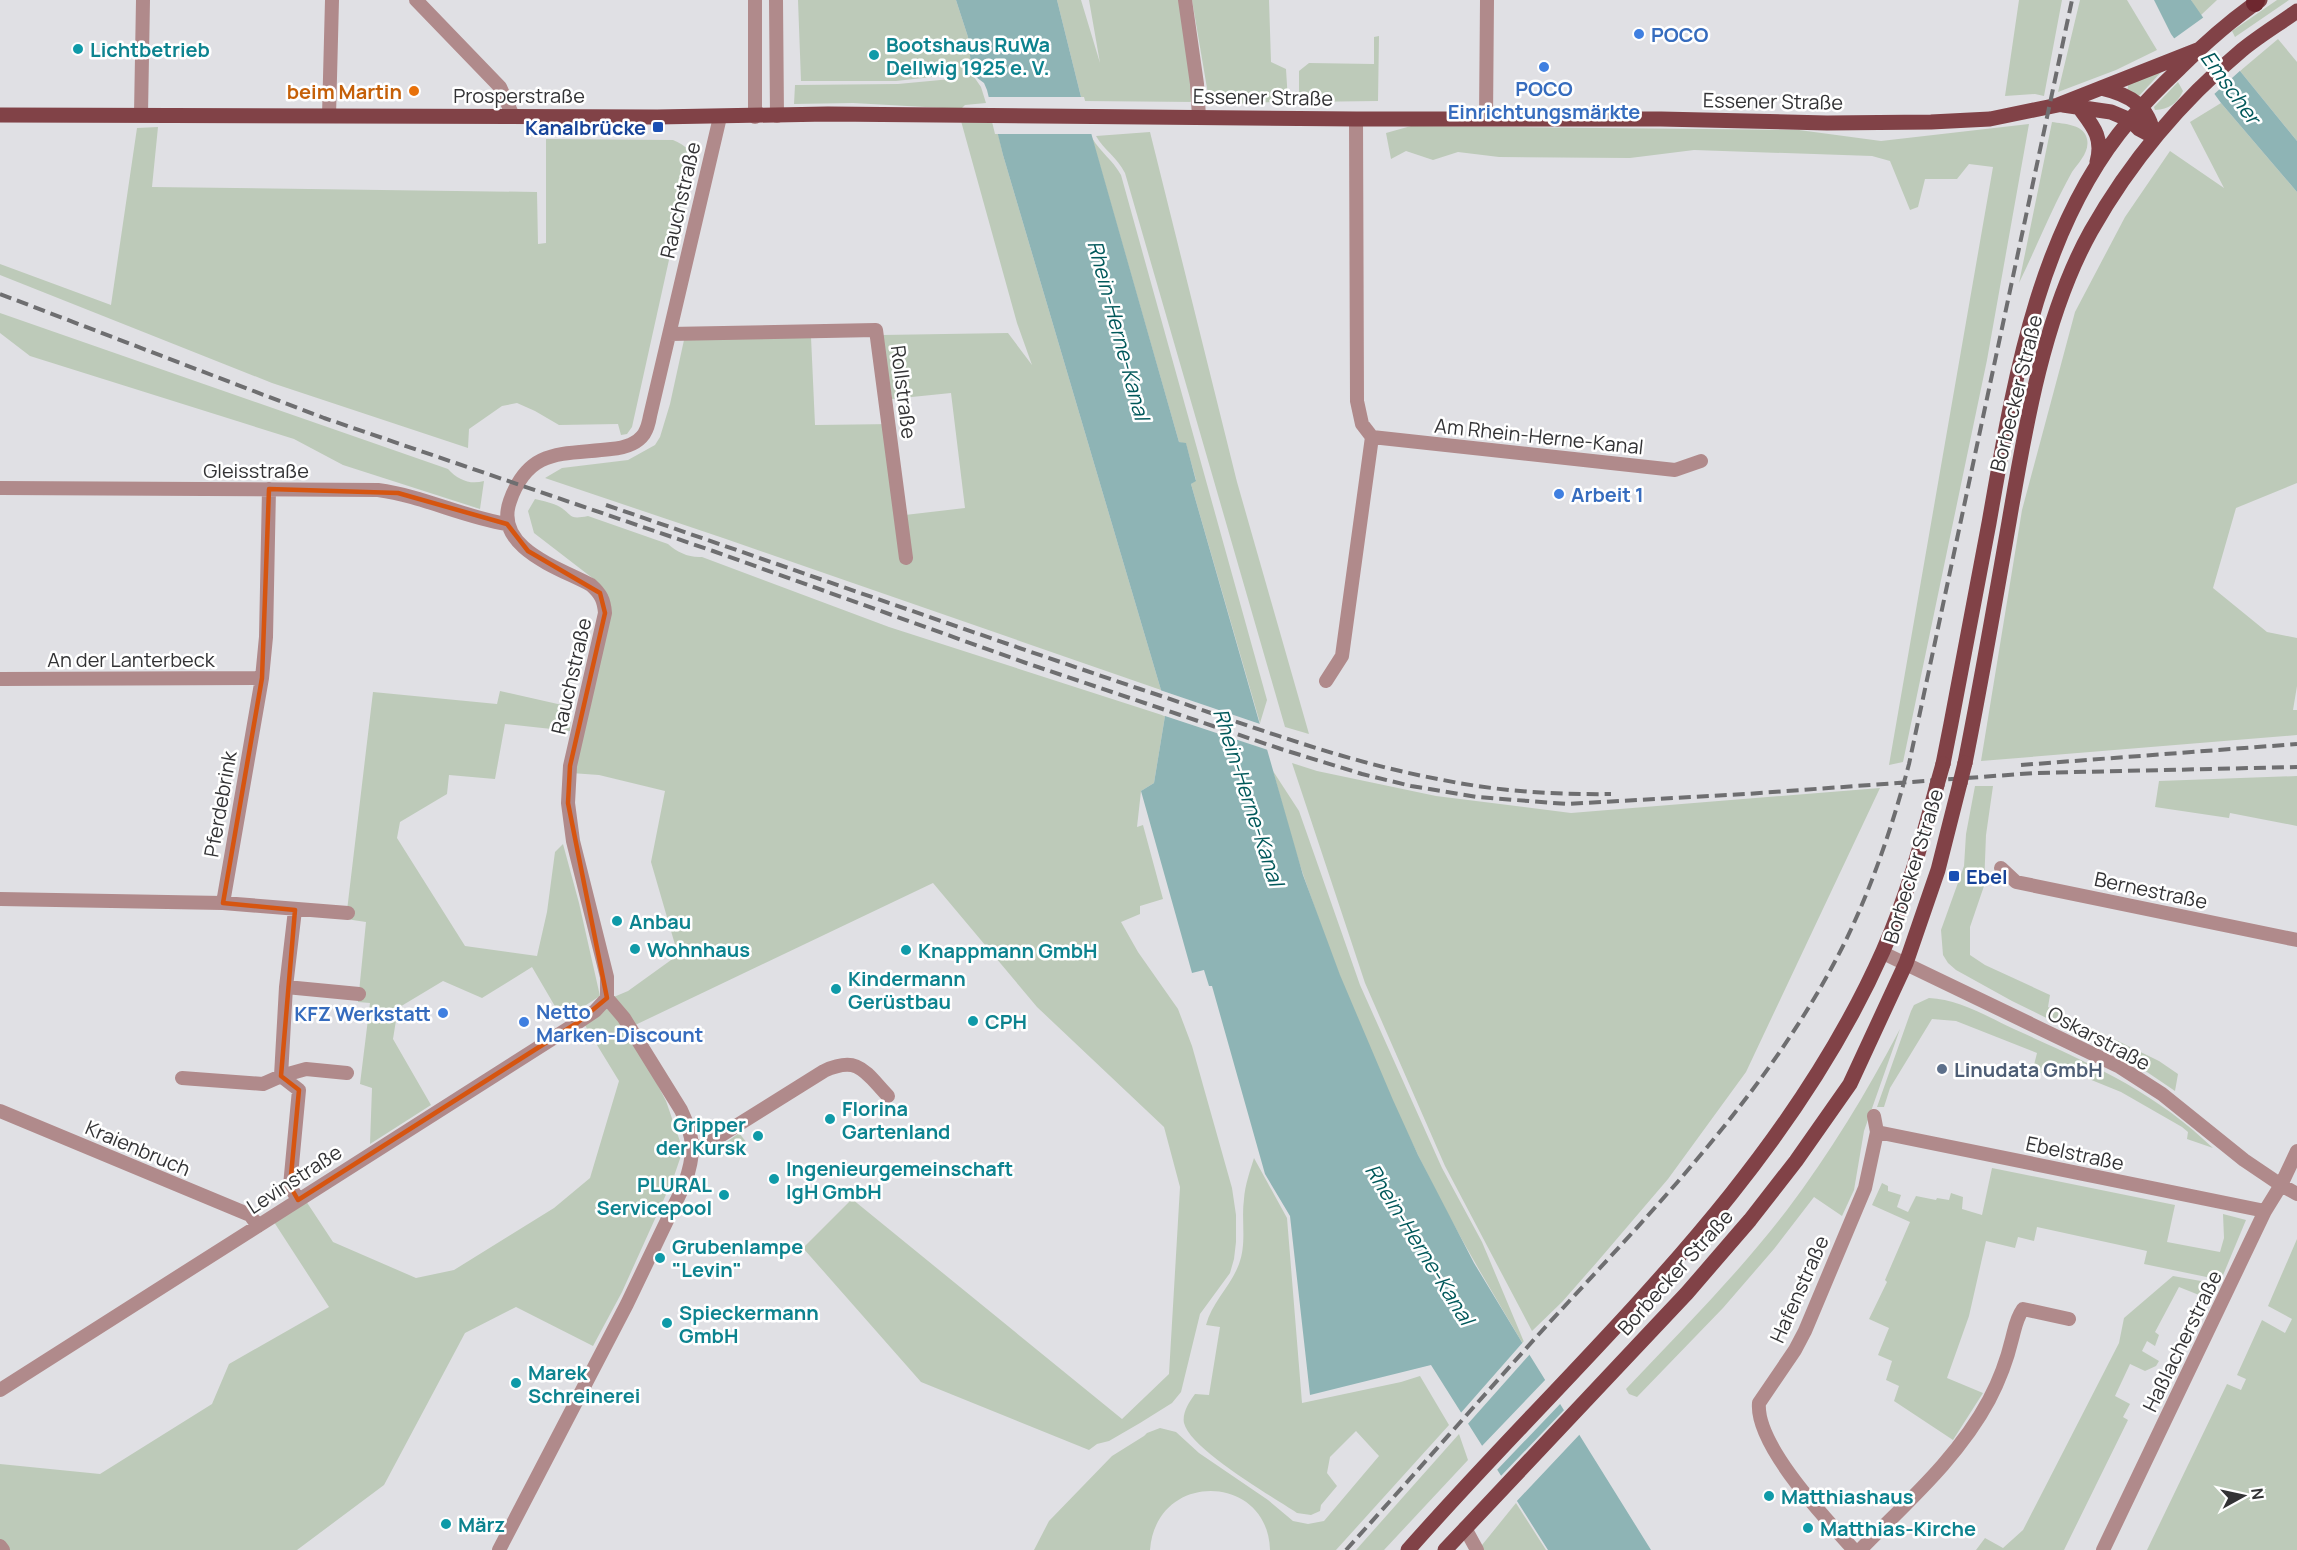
<svg xmlns="http://www.w3.org/2000/svg" width="2297" height="1550" font-family="Manrope,sans-serif">
	<style>
		.green { fill: #bdcab9 }
		.water { fill: #8eb4b5 }
		.pier { fill: #e0e0e4 }
		.lines { fill: none; stroke-linecap: round; stroke-linejoin: round }
		.minor { stroke: #b08a8b; stroke-width: 14 }
		.major { stroke: #814247; stroke-width: 15 }
		.highway { stroke: #6e272f; stroke-width: 18 }
		.rail { stroke: #6e6e70; stroke-width: 4; stroke-dasharray: 12 6; stroke-linecap: butt }
		.major-bridge { stroke: #814247; stroke-width: 15 }
		.marked { fill: none; stroke: #d65510; stroke-width: 4.5; stroke-linejoin: round }
		.shop-dot { fill: #3f7fe0; stroke: #fff; stroke-width: 2 }
		.culture-dot { fill: #0f9aa8; stroke: #fff; stroke-width: 2 }
		.food-dot { fill: #e8710a; stroke: #fff; stroke-width: 2 }
		.transit-dot { fill: #1a4fb4; stroke: #fff; stroke-width: 2 }
		.service-dot { fill: #5c6f8a; stroke: #fff; stroke-width: 2 }
		.labels { text-anchor: middle; dominant-baseline: central; stroke-width: 5; stroke-linejoin: round; paint-order: stroke }
		.shop-label { font-size: 20px; font-weight: bold; fill: #366cbe; stroke: #fff; text-anchor: start }
		.culture-label { font-size: 20px; font-weight: bold; fill: #0d838f; stroke: #fff; text-anchor: start }
		.food-label { font-size: 20px; font-weight: bold; fill: #c56008; stroke: #fff; text-anchor: end }
		.street-label { font-size: 20px; fill: #333335; stroke: #fff }
		.transit-label { font-size: 20px; font-weight: bold; fill: #164399; stroke: #fff; text-anchor: end }
		.service-label { font-size: 20px; font-weight: bold; fill: #4e5e75; stroke: #fff; text-anchor: start }
		.water-label { font-size: 21px; font-style: italic; fill: #00585a; stroke: #fff }
	</style>
	<rect width="100%" height="100%" fill="#e0e0e4"/>
	<path class="green" d="M798 0H956L968 37 972 74 981 87 986 103 965 105 961 109 853 103 794 104 795 85 898 84 951 79 949 75 896 81H801Z
		M1057 0H1081L1100 63 1089 0H1180L1197 102 1082 101Z
		M1192 0H1269L1271 62 1286 69 1288 101 1216 105 1209 100Z
		M2019 0H2062L2044 96 2035 94 2005 96Z
		M2080 0H2127L2157 50 2116 70 2058 92Z
		M2191 0H2217L2200 16Z
		M2277 0H2289L2235 37 2232 31Z
		M1379 36 1378 101 1299 102V71L1309 63 1374 64V37Z
		M2278 39 2297 62V141L2240 71Z
		M2164 69 2139 96 2127 91 2129 82Z
		M2178 82 2183 91C2177 104 2169 109 2155 110L2154 107Z
		M2221 103 2297 192V483L2236 508 2213 588 2267 632 2297 638V686L2293 710H2297V735L1981 761 2022 510 2075 312 2125 217 2170 151 2224 188 2190 122Z
		M995 120 1003 155 1161 690 726 539 545 478 562 468 628 460 655 445 660 437 670 404 684 340 811 337 815 425 894 424 905 515 965 508 951 393 892 399 882 335 1008 333 1032 365 1017 323 961 121Z
		M2052 122C2064 124 2084 124 2087 139 2090 152 2078 163 2072 172 2052 208 2037 246 2019 283Z
		M2029 124 1987 360 1903 762 1889 765 1993 167 1969 164 1957 179H1925L1918 207 1910 210 1890 161 1872 156 1694 150 1630 158 1499 157 1458 152 1433 160 1406 151 1391 159 1386 133 1411 126 1799 130 1881 141Z
		M158 127 152 187 537 192 538 244 546 243V139L673 140C687 146 691 150 690 165L632 427 627 434 621 435 618 424 559 425 535 411 517 403 502 406 469 429 468 448 272 383 0 275V264L111 305 137 128Z
		M1150 132 1237 482 1309 734 1285 727 1125 173C1117 157 1104 150 1096 136Z
		M1092 138C1101 153 1112 159 1121 175L1267 700 1260 723 1191 484 1196 480 1186 444 1179 442Z
		M0 313 448 469C458 480 470 485 484 481L480 509 343 465 294 439 30 356 0 333Z
		M535 499C543 501 553 503 560 507 573 515 568 520 588 516L668 544C677 552 689 558 702 557L889 627 1165 716 1154 783 1141 791 1137 827 1143 825 1163 899 1140 906V914L1121 922 1138 952 1178 1009 1192 1046 1232 1188 1236 1215V1242L1234 1259 1230 1273 1200 1314 1181 1392 1172 1403 1140 1423 1109 1441 1097 1444 1089 1450 921 1382 803 1248 852 1199 1122 1419 1169 1374 1180 1187 1164 1127 1037 1007 933 883 631 1027 609 999 628 991 678 955 651 862 665 791 599 775 571 773 607 614 595 580 534 533 528 511Z
		M500 691 571 707 570 731 505 724 495 779 449 775 447 794 400 822 397 838 465 946 537 956 547 912 555 852 563 844 579 903 600 996 563 1020 532 967 482 998 443 981 398 1008 393 1039 431 1105 370 1144 372 1088 360 1084 370 1003 358 1002 366 922 346 919 373 692 497 704Z
		M1292 763 1317 771 1436 796 1571 813 1880 788 1746 1072 1668 1179 1598 1261 1562 1302 1532 1331 1445 1166 1365 983Z
		M1273 771 1299 811 1360 985 1442 1168 1482 1242 1529 1354C1490 1289 1451 1224 1418 1155 1374 1066 1336 971 1304 877 1292 842 1283 806 1273 771Z
		M2297 776V826L2230 813 2229 818 2155 807 2159 781Z
		M1975 786H1993L1986 835 1984 886 1970 927V955L1985 965 2050 995 2048 1007 2159 1061 2178 1074 2175 1091 2144 1070 2085 1037 2012 1001 1956 970 1948 963 1943 955 1941 930 1964 866 1966 834Z
		M1929 998C1958 999 1988 1017 2014 1029 2089 1063 2153 1090 2213 1148L2187 1139 2188 1132 2182 1127 2121 1092 2084 1077 2069 1073H2032L2037 1053 1956 1021 1932 1019 1890 1088 1884 1107H1877L1911 1011 1914 1005Z
		M608 1001 637 1045 666 1101 683 1150 673 1179 622 1292 593 1346 516 1307 465 1333 384 1485 297 1550H4L0 1544V1464L100 1474 212 1404 229 1364 329 1307 272 1219 304 1198 333 1242 416 1278 454 1270 554 1208 590 1178 619 1081 583 1022Z
		M1900 1029 1864 1131 1854 1190 1842 1216 1814 1197 1774 1249 1723 1308 1637 1397 1629 1394 1626 1389C1681 1331 1738 1274 1787 1210 1830 1153 1867 1092 1900 1029Z
		M739 1133 747 1143 743 1144 740 1142 727 1148 724 1144Z
		M1254 1158 1287 1218 1302 1403 1401 1382 1420 1376 1449 1425 1336 1550H1270C1268 1473 1156 1470 1150 1550H1034L1049 1521 1112 1456 1144 1436 1147 1433 1160 1428 1176 1432 1199 1453 1268 1500 1293 1521 1308 1524 1324 1521 1379 1456 1356 1431 1330 1457 1327 1473 1337 1486 1321 1505 1320 1511 1311 1515 1297 1513C1273 1497 1190 1449 1184 1423 1182 1413 1189 1402 1195 1394L1209 1395 1220 1327 1206 1325C1212 1302 1231 1286 1239 1264 1247 1243 1241 1220 1244 1199 1245 1185 1250 1171 1254 1158Z
		M1992 1168 2175 1205 2167 1242 2220 1252 2224 1238 2223 1214 2246 1220 2221 1280 2144 1264 2147 1251 2037 1227 2034 1241 2018 1237 2015 1248 1986 1241 1969 1316 1947 1378 1983 1393 1953 1440 1894 1401 1899 1386 1886 1380 1892 1361 1878 1355 1889 1328 1869 1319 1887 1282 1885 1280 1910 1222 1872 1205 1882 1183 1888 1186V1191L1901 1195 1897 1207 1908 1212 1916 1196 1936 1200 1937 1198 1949 1200 1951 1193 1963 1197 1962 1209 1982 1215Z
		M2297 1239V1550H2147L2227 1384 2241 1390 2246 1379 2237 1375 2262 1320 2285 1333 2292 1319 2268 1306Z
		M2173 1276 2212 1283 2204 1297 2179 1287 2155 1332 2159 1335 2155 1346 2147 1341 2142 1351 2159 1361 2156 1366 2145 1371 2130 1364 2115 1396 2130 1404 2123 1417 2128 1420 2064 1550H1976L1985 1538 2003 1548 2023 1530 2119 1343 2124 1318Z
		M1459 1434 1468 1460 1384 1550H1356Z
		M1516 1503 1546 1550H1478Z"/>
	<path class="water" d="M956 0H1057L1082 101 1179 442 1186 443 1196 481 1191 484 1303 875 1340 975 1393 1100 1418 1155 1474 1263 1529 1354 1651 1550H1548L1431 1365 1310 1395 1290 1216 1265 1174 1212 986H1209L1204 970 1192 973 1141 791 1154 783 1165 716 1161 690 1003 155 987 90 984 83 972 74 968 37Z
		M2154 0H2191L2240 71 2297 141V192L2221 103 2171 34Z"/>
	<path class="pier" d="M2204 17 2242 69 2212 96 2172 40Z
		M986 97H1084L1094 134H995Z
		M1157 689 1263 725 1271 751 1162 715Z
		M1524 1341 1531 1353 1466 1426 1459 1415Z
		M1547 1378 1562 1402 1495 1472 1480 1448Z
		M1566 1408 1581 1433 1515 1503 1499 1478Z"/>
	<g class="lines">
		<path class="minor" d="M416 0 500 87 513 116
			M755 0V117
			M776 0 777 116
			M1185 0 1197 84 1199 117
			M141 114 143 0
			M329 116 332 0
			M1486 119 1487 0
			M669 334 876 330 906 558
			M1372 437 1675 470 1701 461
			M0 488 378 490C423 496 463 517 507 524
			M0 679 262 678
			M1326 681 1342 656 1372 437 1362 424 1357 401 1356 119
			M2001 868 2016 882 2297 940
			M0 899 223 903 262 678 266 637 269 489
			M223 903 348 913
			M295 910 286 987 281 1076 299 1090 290 1186 298 1200
			M1883 953 2120 1067 2162 1094 2244 1160 2281 1185 2297 1194
			M286 987 359 994
			M607 998V977L573 841 568 803 570 766 605 613C604 600 601 594 591 585 560 568 493 548 510 501 529 447 563 455 611 449 623 448 637 444 644 434 647 429 649 422 650 416L720 117
			M182 1078 263 1084 281 1076 306 1069 347 1073
			M0 1111 250 1215 258 1226
			M1877 1132 2265 1211
			M693 1147 704 1146 824 1071C859 1055 865 1072 888 1096
			M0 1390 577 1023 595 1011 607 998
			M1465 1528 1477 1550
			M0 1546 3 1550
			M499 1550 627 1304 685 1183C695 1153 695 1139 681 1110L624 1018 607 998
			M1854 1550C1827 1520 1755 1445 1759 1403L1795 1350 1805 1331 1865 1188 1877 1132 1874 1116
			M1860 1550C1906 1503 1958 1458 1989 1400 1999 1381 2007 1360 2012 1339 2015 1328 2016 1319 2023 1309L2069 1319
			M2103 1550 2265 1211 2281 1185 2297 1151"/>
		<path class="major" d="M2101 88C2131 95 2149 106 2154 137
			M2063 105 2111 112 2130 120 2139 129 2154 137
			M2078 106C2092 125 2104 137 2097 162
			M0 115 657 117 828 114 1356 119H1661L1827 123 1931 122 1990 119 2058 105 2200 49
			M1965 763C1981 683 1995 602 2009 522 2025 428 2044 315 2091 231 2130 162 2181 101 2242 50 2259 36 2279 24 2297 11
			M1943 764C1959 684 1974 604 1989 523 2013 387 2037 229 2130 120 2145 102 2163 84 2180 68 2205 43 2231 20 2260 0
			M1408 1550C1576 1359 1778 1188 1883 951 1907 897 1922 841 1937 785
			M1445 1550 1687 1293 1750 1220 1796 1161 1850 1084 1906 963 1938 870 1960 783"/>
		<path class="highway" d="M2255 3 2256 0"/>
		<path class="rail" d="M0 294 324 418 713 551 1026 663 1281 749 1362 774 1411 786 1477 797 1567 804 1746 794 2035 773 2297 767
			M606 505C784 566 962 629 1140 689 1238 721 1336 760 1438 779 1495 791 1553 795 1611 794
			M2021 765 2297 744
			M1346 1550C1414 1475 1481 1398 1549 1323 1658 1205 1774 1086 1846 940 1873 884 1893 824 1909 764L2072 0"/>
		<path class="major-bridge" d="M1960 783 1965 763
			M1937 785 1943 764"/>
	</g>
	<path class="marked" d="M269 489 398 493 507 524 528 551 600 593 605 613 570 766 568 803 607 998 577 1023 298 1200 290 1186 299 1090 281 1076 295 910 223 903 262 678Z"/>
	<g class="shop-dot">
		<circle cx="1639" cy="34" r="6"/>
		<circle cx="1544" cy="67" r="6"/>
		<circle cx="1559" cy="494" r="6"/>
		<circle cx="443" cy="1013" r="6"/>
		<circle cx="524" cy="1022" r="6"/>
	</g>
	<g class="culture-dot">
		<circle cx="78" cy="49" r="6"/>
		<circle cx="874" cy="55" r="6"/>
		<circle cx="617" cy="921" r="6"/>
		<circle cx="635" cy="949" r="6"/>
		<circle cx="906" cy="950" r="6"/>
		<circle cx="836" cy="989" r="6"/>
		<circle cx="973" cy="1021" r="6"/>
		<circle cx="830" cy="1119" r="6"/>
		<circle cx="758" cy="1136" r="6"/>
		<circle cx="774" cy="1179" r="6"/>
		<circle cx="724" cy="1195" r="6"/>
		<circle cx="660" cy="1258" r="6"/>
		<circle cx="667" cy="1323" r="6"/>
		<circle cx="516" cy="1383" r="6"/>
		<circle cx="1769" cy="1496" r="6"/>
		<circle cx="446" cy="1524" r="6"/>
		<circle cx="1808" cy="1528" r="6"/>
	</g>
	<circle class="food-dot" cx="414" cy="91" r="6"/>
	<g class="transit-dot">
		<rect x="652" y="121" width="12" height="12" rx="3"/>
		<rect x="1948" y="870" width="12" height="12" rx="3"/>
	</g>
	<circle class="service-dot" cx="1942" cy="1069" r="6"/>
	<g class="labels">
		<g class="shop-label">
			<text x="1651" y="34">POCO</text>
			<text x="1544" y="88" text-anchor="middle">POCO<tspan x="1544" dy="23">Einrichtungsmärkte</tspan></text>
			<text x="1571" y="494">Arbeit 1</text>
			<text x="536" y="1011">Netto<tspan x="536" dy="23">Marken-Discount</tspan></text>
			<text x="431" y="1013" text-anchor="end">KFZ Werkstatt</text>
		</g>
		<g class="culture-label">
			<text x="886" y="44">Bootshaus RuWa<tspan x="886" dy="23">Dellwig 1925 e. V.</tspan></text>
			<text x="90" y="49">Lichtbetrieb</text>
			<text x="629" y="921">Anbau</text>
			<text x="647" y="949">Wohnhaus</text>
			<text x="918" y="950">Knappmann GmbH</text>
			<text x="848" y="978">Kindermann<tspan x="848" dy="23">Gerüstbau</tspan></text>
			<text x="985" y="1021">CPH</text>
			<text x="842" y="1108">Florina<tspan x="842" dy="23">Gartenland</tspan></text>
			<text x="746" y="1124" text-anchor="end">Gripper<tspan x="746" dy="23">der Kursk</tspan></text>
			<text x="786" y="1168">Ingenieurgemeinschaft<tspan x="786" dy="23">IgH GmbH</tspan></text>
			<text x="712" y="1184" text-anchor="end">PLURAL<tspan x="712" dy="23">Servicepool</tspan></text>
			<text x="672" y="1246">Grubenlampe<tspan x="672" dy="23">"Levin"</tspan></text>
			<text x="679" y="1312">Spieckermann<tspan x="679" dy="23">GmbH</tspan></text>
			<text x="528" y="1372">Marek<tspan x="528" dy="23">Schreinerei</tspan></text>
			<text x="1781" y="1496">Matthiashaus</text>
			<text x="458" y="1524">März</text>
			<text x="1820" y="1528">Matthias-Kirche</text>
		</g>
		<g class="food-label">
			<text x="402" y="91">beim Martin</text>
		</g>
		<g class="street-label">
			<text x="519" y="95">Prosperstraße</text>
			<text transform="translate(1263 97) rotate(1)">Essener Straße</text>
			<text transform="translate(1773 101) rotate(1)">Essener Straße</text>
			<text transform="translate(680 200) rotate(-77)">Rauchstraße</text>
			<text transform="translate(904 392) rotate(83)">Rollstraße</text>
			<text transform="translate(2016 393) rotate(-76)">Borbecker Straße</text>
			<text transform="translate(1539 436) rotate(6)">Am Rhein-Herne-Kanal</text>
			<text x="256" y="470">Gleisstraße</text>
			<text x="131" y="659">An der Lanterbeck</text>
			<text transform="translate(571 676) rotate(-77)">Rauchstraße</text>
			<text transform="translate(220 804) rotate(-80)">Pferdebrink</text>
			<text transform="translate(1913 866) rotate(-73)">Borbecker Straße</text>
			<text transform="translate(2151 890) rotate(12)">Bernestraße</text>
			<text transform="translate(2099 1038) rotate(28)">Oskarstraße</text>
			<text transform="translate(138 1148) rotate(23)">Kraienbruch</text>
			<text transform="translate(2075 1153) rotate(12)">Ebelstraße</text>
			<text transform="translate(294 1179) rotate(-33)">Levinstraße</text>
			<text transform="translate(1675 1272) rotate(-48)">Borbecker Straße</text>
			<text transform="translate(1799 1289) rotate(-66)">Hafenstraße</text>
			<text transform="translate(2182 1341) rotate(-64)">Haßlacherstraße</text>
		</g>
		<g class="transit-label">
			<text x="646" y="127">Kanalbrücke</text>
			<text x="1966" y="876" text-anchor="start">Ebel</text>
		</g>
		<g class="service-label">
			<text x="1954" y="1069">Linudata GmbH</text>
		</g>
		<g class="water-label">
			<text transform="translate(2231 87) rotate(54)">Emscher</text>
			<text transform="translate(1119 330) rotate(75)">Rhein-Herne-Kanal</text>
			<text transform="translate(1249 797) rotate(72)">Rhein-Herne-Kanal</text>
			<text transform="translate(1420 1244) rotate(58)">Rhein-Herne-Kanal</text>
		</g>
	</g>
	<g transform="translate(2243 1496) rotate(82)" stroke="#ffffff" stroke-width="4.5" paint-order="stroke">
	<path d="M0-4.5L10 22L0 15L-10 22Z" fill="#333335"/>
	<text y="-9" font-size="16" font-weight="bold" text-anchor="middle" fill="#333335">N</text>
	</g>
</svg>
